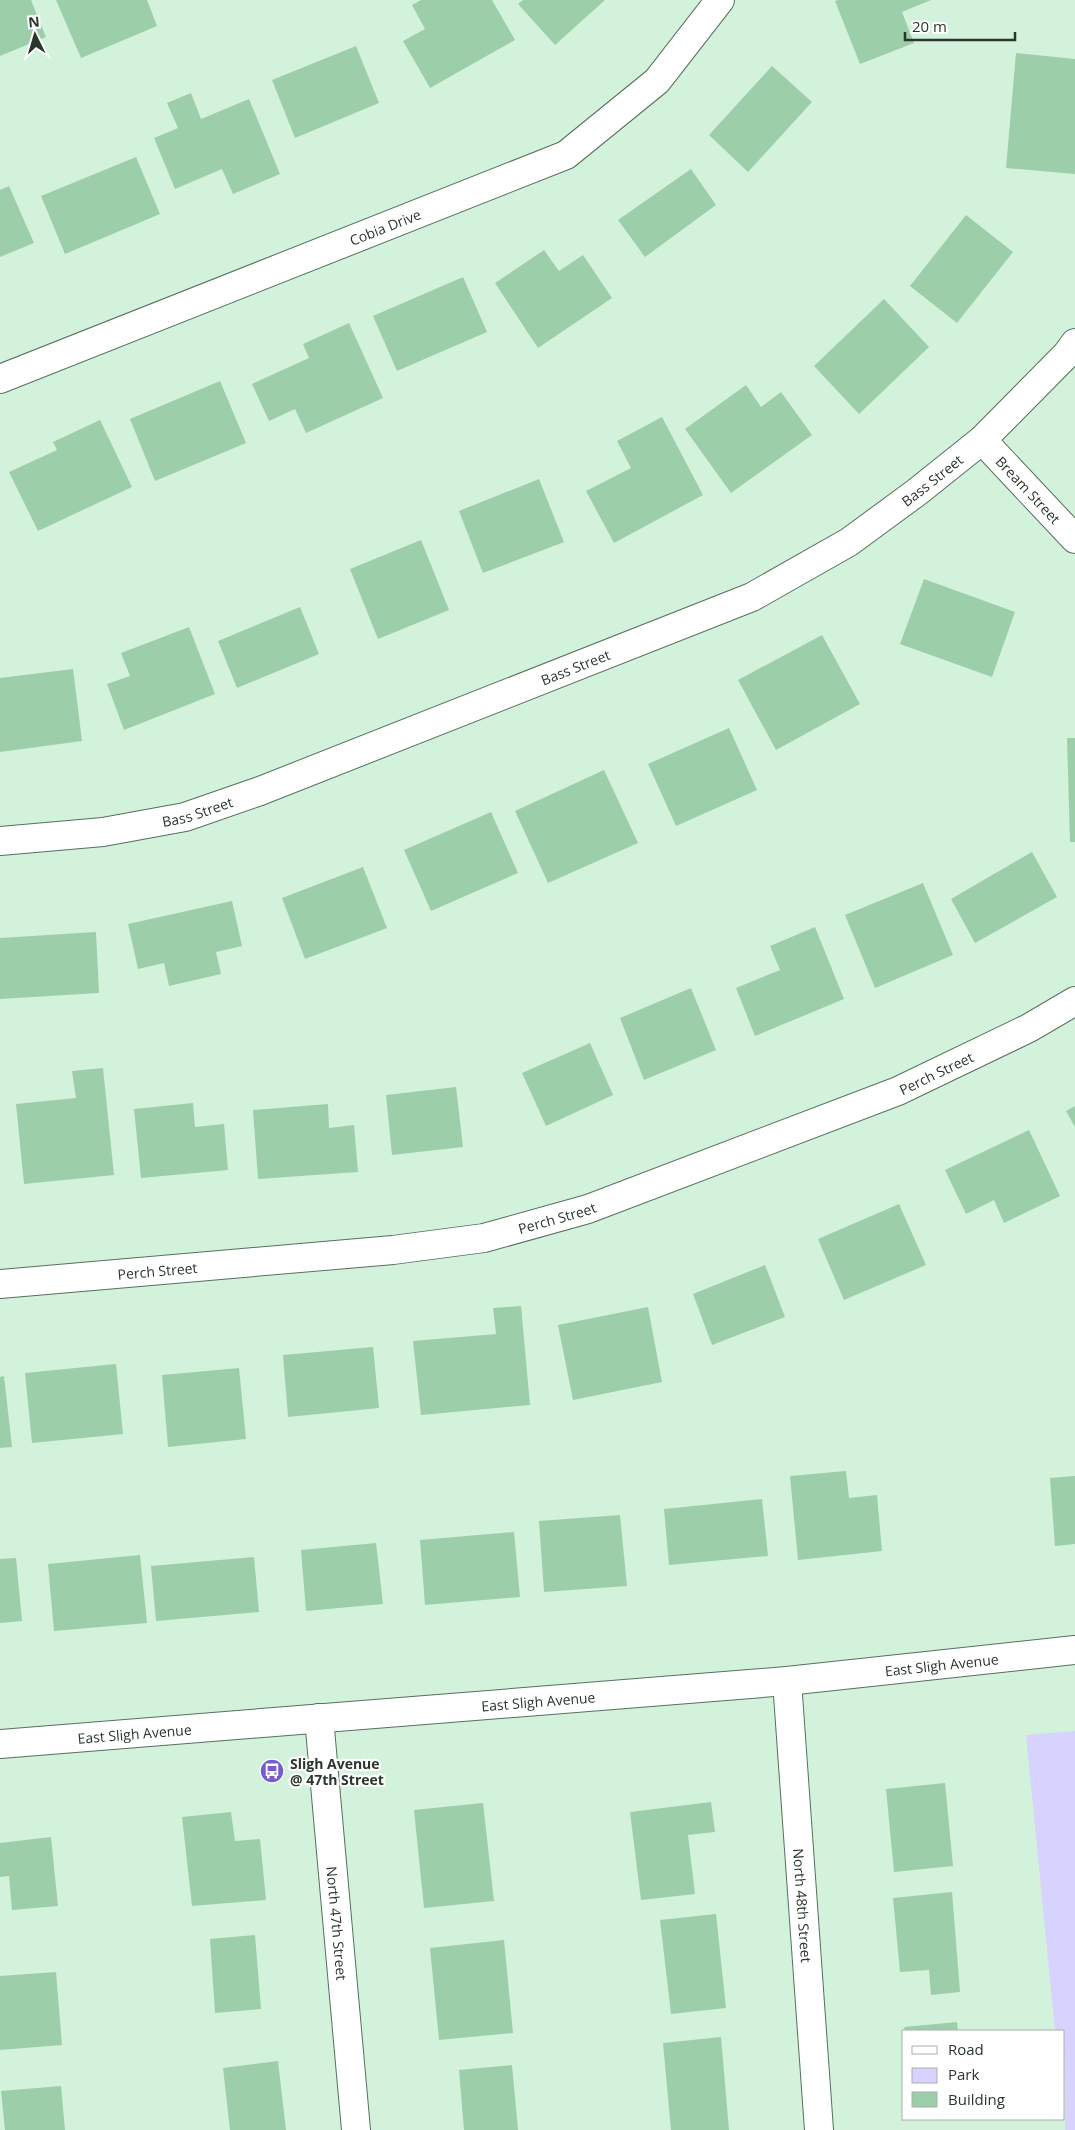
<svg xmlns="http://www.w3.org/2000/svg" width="1075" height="2130" font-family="'Open Sans',sans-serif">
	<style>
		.green { fill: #d8d3fe }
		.building { fill: #9dceaa }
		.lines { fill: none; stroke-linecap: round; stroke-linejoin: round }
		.minor-casing { stroke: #55705d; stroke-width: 30 }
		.tertiary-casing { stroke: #55705d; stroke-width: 30 }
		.minor { stroke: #fff; stroke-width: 28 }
		.tertiary { stroke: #fff; stroke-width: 28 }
		.labels { text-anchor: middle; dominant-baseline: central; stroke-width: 4.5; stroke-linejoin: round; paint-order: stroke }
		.street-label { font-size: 14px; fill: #2a362d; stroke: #fff }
		.poi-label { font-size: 14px; font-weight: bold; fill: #2a362d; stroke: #fff; text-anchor: start }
	</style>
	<rect width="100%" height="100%" fill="#d3f2db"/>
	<path class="green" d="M1075 1731V2130H1065L1064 2031H1055L1026 1735Z"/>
	<path class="building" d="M0 0H31L46 37 0 56Z
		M56 0H147L157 26 81 58Z
		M421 0H492L515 40 430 88 403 41 425 29 412 5Z
		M523 0H605L555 45 518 4Z
		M838 0H931L902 12 914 43 860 64 835 1Z
		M356 46 379 103 295 138 272 80Z
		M1016 53 1075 59V174L1006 168Z
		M772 66 812 102 748 172 709 135Z
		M191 93 201 119 249 99 280 174 233 194 222 169 175 189 154 138 178 128 167 103Z
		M136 157 160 214 65 254 41 196Z
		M691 169 716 205 645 257 618 220Z
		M9 186 34 243 0 257V190Z
		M966 215 1013 252 957 323 910 286Z
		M544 250 559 271 583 255 612 298 538 348 495 283Z
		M463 277 487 332 397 371 373 316Z
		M884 299 929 347 859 414 814 366Z
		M349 323 383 398 306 433 295 409 269 421 252 384 309 358 303 344Z
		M220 381 246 443 155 481 130 419Z
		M746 385 761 407 781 392 812 435 731 493 685 429Z
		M662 417 703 495 614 543 586 491 631 468 617 441Z
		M100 420 132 487 38 531 9 472 57 450 53 442Z
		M539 479 564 542 483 573 459 511Z
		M421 540 449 610 378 639 350 569Z
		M924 579 1015 612 992 677 900 644Z
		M300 607 319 654 237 688 218 641Z
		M189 627 215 694 124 730 107 684 130 676 121 653Z
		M822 635 860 704 776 750 738 680Z
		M73 669 82 741 0 752V678Z
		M729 728 757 790 676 826 648 764Z
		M1067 738H1075V842H1070Z
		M604 770 638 843 548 883 515 811Z
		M491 812 518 873 431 911 404 850Z
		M1032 852 1057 897 975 943 951 899Z
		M363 867 387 928 305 959 282 898Z
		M923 883 953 955 875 988 845 915Z
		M232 901 242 946 216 952 221 974 169 986 164 963 138 969 128 924Z
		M815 927 844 999 755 1036 736 988 780 970 770 946Z
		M96 932 99 993 0 999V938Z
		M691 988 716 1050 644 1080 620 1018Z
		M590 1043 613 1095 546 1126 522 1073Z
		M103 1068 114 1175 24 1184 16 1104 76 1098 72 1071Z
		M456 1087 463 1147 392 1155 386 1095Z
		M193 1103 195 1127 224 1124 228 1170 141 1178 134 1109Z
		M328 1104 329 1128 354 1125 358 1172 258 1179 253 1110Z
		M1075 1106V1127L1066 1111Z
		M1029 1130 1060 1196 1004 1223 994 1200 966 1214 945 1170Z
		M899 1204 926 1265 844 1300 818 1239Z
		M765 1265 785 1317 712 1345 693 1294Z
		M521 1306 530 1405 421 1415 413 1341 496 1334 493 1308Z
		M648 1307 662 1382 573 1400 558 1325Z
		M373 1347 379 1408 288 1417 283 1355Z
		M116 1364 123 1434 32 1443 25 1373Z
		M239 1368 246 1439 168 1447 162 1375Z
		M4 1376 12 1447 0 1448V1377Z
		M846 1471 849 1498 877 1495 882 1551 798 1560 790 1476Z
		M1075 1476V1544L1055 1546 1050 1478Z
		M762 1499 768 1556 669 1565 664 1509Z
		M620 1515 627 1586 544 1592 539 1521Z
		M514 1532 520 1597 425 1605 420 1540Z
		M376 1543 383 1604 306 1611 301 1550Z
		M140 1555 147 1623 54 1631 48 1564Z
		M254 1557 259 1612 156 1621 151 1566Z
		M16 1558 22 1621 0 1623V1559Z
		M945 1783 953 1866 894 1872 886 1789Z
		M711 1802 715 1832 688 1835 695 1894 641 1900 630 1812Z
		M483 1803 494 1901 424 1908 414 1810Z
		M231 1812 235 1841 260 1839 266 1900 192 1906 182 1817Z
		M51 1837 58 1906 12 1910 9 1876 0 1877V1843Z
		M952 1892 960 1992 931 1995 929 1970 900 1972 893 1898Z
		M716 1914 726 2008 671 2014 660 1920Z
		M255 1935 261 2009 215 2013 210 1939Z
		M504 1940 513 2033 439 2040 430 1948Z
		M56 1972 62 2045 0 2050V1976Z
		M957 2022 958 2031H905L904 2027Z
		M721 2037 729 2130H671L663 2043Z
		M278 2061 286 2130H230L223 2068Z
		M512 2065 518 2130H464L459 2070Z
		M61 2086 65 2130H5L1 2091Z"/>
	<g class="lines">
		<g class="minor-casing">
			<g id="minor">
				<path id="s1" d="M0 379 566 155 657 81 720 0"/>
				<path id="s2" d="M982 440 1075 539"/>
				<path id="s3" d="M0 841 103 832 185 817 260 791 752 597 849 542 917 492 982 440 1067 354 1075 343"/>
				<path id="s4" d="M0 1284 393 1250 484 1238 588 1209 898 1091 1029 1028 1075 1001"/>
				<path id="s5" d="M787 1681 819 2130"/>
				<path id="s6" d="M319 1718 356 2130"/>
			</g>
		</g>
		<g class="tertiary-casing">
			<g id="tertiary">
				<path id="s7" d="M0 1744 787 1681 1075 1650"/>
			</g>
		</g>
		<use href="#minor" class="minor"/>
		<use href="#tertiary" class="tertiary"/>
	</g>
	<defs>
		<g id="bus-disc" transform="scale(1.25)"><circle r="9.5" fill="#765ad4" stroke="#fff"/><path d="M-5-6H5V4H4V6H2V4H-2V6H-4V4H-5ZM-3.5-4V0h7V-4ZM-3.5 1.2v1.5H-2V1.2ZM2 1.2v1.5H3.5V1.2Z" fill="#fff"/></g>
	</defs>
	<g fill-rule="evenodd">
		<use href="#bus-disc" x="272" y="1771"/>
	</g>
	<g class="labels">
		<g class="street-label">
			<text stroke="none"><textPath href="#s1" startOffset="414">Cobia Drive</textPath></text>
			<text stroke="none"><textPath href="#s3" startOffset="1010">Bass Street</textPath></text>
			<text stroke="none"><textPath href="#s2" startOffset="68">Bream Street</textPath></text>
			<text stroke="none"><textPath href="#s3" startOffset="605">Bass Street</textPath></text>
			<text stroke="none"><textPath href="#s3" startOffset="200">Bass Street</textPath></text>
			<text stroke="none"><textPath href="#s4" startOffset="968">Perch Street</textPath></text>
			<text stroke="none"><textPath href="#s4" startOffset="562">Perch Street</textPath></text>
			<text stroke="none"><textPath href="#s4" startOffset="158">Perch Street</textPath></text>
			<text stroke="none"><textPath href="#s7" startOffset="945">East Sligh Avenue</textPath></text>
			<text stroke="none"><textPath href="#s7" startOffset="540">East Sligh Avenue</textPath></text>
			<text stroke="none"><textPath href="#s7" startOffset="135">East Sligh Avenue</textPath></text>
			<text stroke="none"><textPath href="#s5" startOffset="225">North 48th Street</textPath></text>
			<text stroke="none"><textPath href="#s6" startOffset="206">North 47th Street</textPath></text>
		</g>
		<g class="poi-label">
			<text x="290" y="1763">Sligh Avenue<tspan x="290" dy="16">@ 47th Street</tspan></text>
		</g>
	</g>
	<rect x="902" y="2030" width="162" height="90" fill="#ffffff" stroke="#aaafab"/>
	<rect x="912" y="2046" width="25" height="8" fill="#ffffff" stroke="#aaafab"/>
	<text x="948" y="2055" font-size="15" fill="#2a362d">Road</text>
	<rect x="912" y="2068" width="25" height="15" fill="#d8d3fe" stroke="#aaafab"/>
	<text x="948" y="2080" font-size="15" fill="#2a362d">Park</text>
	<rect x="912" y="2092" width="25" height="15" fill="#9dceaa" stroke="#aaafab"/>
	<text x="948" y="2105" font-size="15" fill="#2a362d">Building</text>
	<g transform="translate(35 35) rotate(355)" stroke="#ffffff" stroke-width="4" paint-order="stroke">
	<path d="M0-4L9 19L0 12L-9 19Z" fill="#2a362d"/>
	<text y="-8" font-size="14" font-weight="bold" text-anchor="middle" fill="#2a362d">N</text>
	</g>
	<path d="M905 32v8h110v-8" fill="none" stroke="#2a362d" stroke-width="2.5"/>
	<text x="912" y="32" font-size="15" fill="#2a362d" stroke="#ffffff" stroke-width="4" paint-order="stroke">20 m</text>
</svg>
